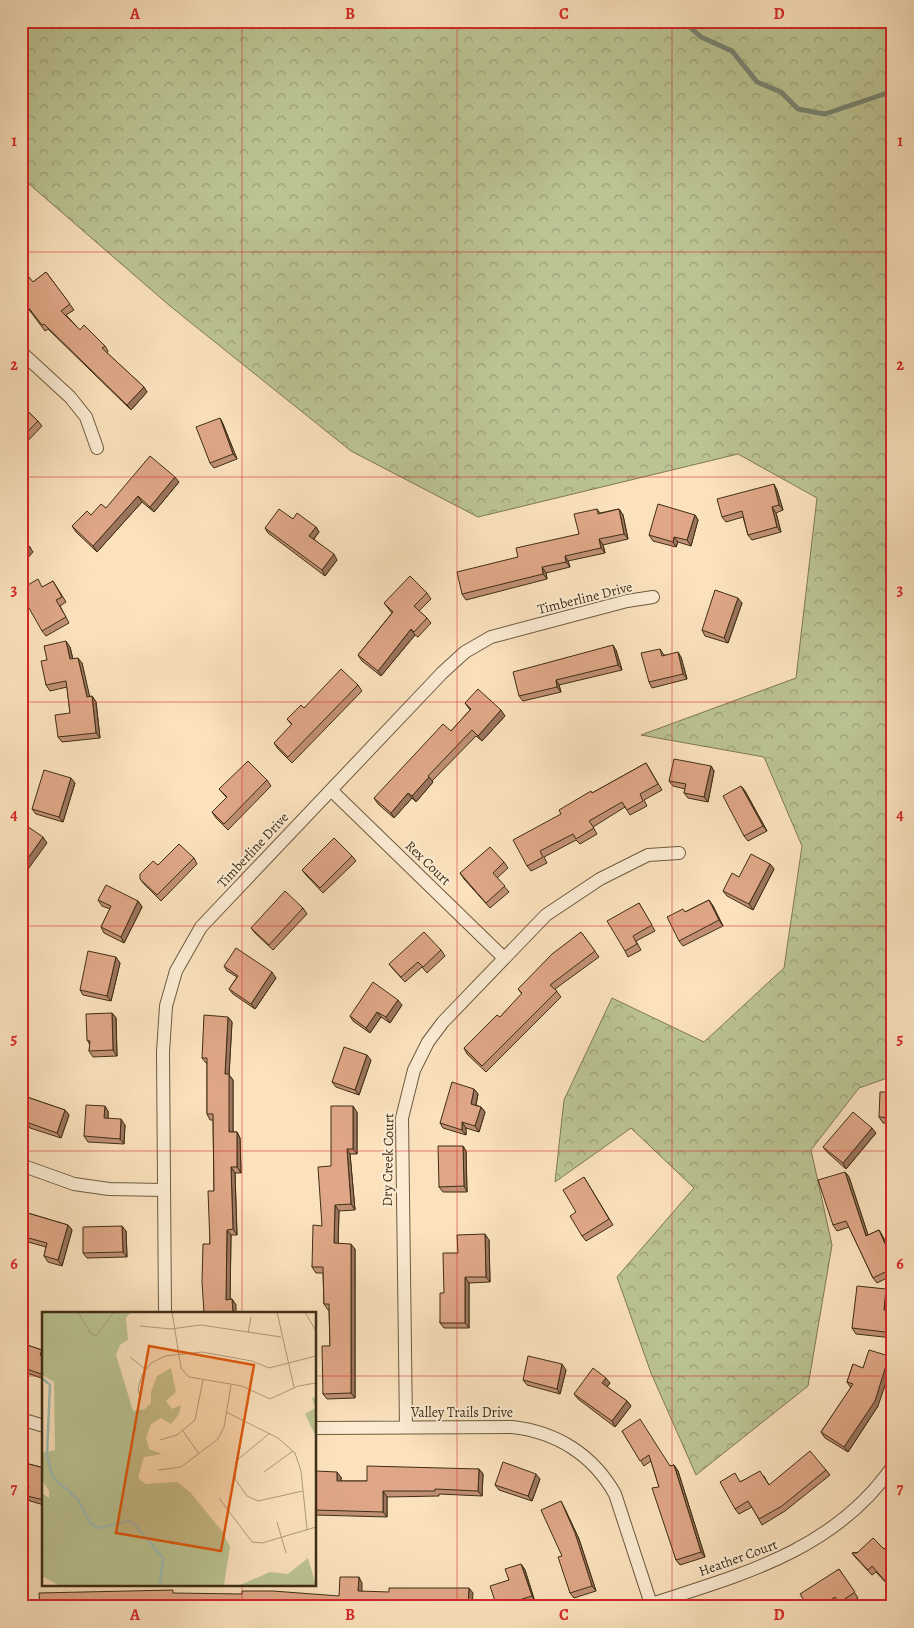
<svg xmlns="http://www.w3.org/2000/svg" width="914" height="1628" font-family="Alegreya,serif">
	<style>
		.forest { fill: url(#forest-crowns); stroke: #7e7954 }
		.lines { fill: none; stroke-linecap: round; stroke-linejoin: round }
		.stream { stroke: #798474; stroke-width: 5 }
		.minor-casing { stroke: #6e5b3f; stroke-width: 14 }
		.minor { stroke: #fcecd4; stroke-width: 12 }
		.wall { fill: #c09074; stroke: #3f2e15 }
		.shaded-wall { fill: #9c755e; stroke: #3f2e15 }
		.building { fill: #dfa787; stroke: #3f2e15 }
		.grid { fill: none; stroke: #d62828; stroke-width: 1; stroke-opacity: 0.55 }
		.labels { text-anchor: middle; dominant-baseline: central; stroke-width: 4; stroke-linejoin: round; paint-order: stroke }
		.street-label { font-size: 14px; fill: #3f2e15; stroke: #fcecd4 }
		.inset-river { fill: none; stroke: #9fbdb3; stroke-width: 2.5 }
		.inset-road { fill: none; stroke: #b09a7a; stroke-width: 1 }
		.view { fill: #e0570c; fill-opacity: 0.15; stroke: #e0570c; stroke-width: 2.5 }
		.inset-edge { fill: none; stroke: #3f2e15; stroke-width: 2.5 }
		.neatline { fill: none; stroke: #d62828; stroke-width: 2 }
		.grid-label { font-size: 16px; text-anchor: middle; font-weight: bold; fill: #d62828 }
	</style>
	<defs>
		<pattern id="forest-crowns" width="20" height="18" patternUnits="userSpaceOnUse" patternTransform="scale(1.25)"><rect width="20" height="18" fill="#bcc493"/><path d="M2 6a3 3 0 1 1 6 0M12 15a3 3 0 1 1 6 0" fill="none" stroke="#9aa077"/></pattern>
	</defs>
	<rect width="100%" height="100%" fill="#fbe2bd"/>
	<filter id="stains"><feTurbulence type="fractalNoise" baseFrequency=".004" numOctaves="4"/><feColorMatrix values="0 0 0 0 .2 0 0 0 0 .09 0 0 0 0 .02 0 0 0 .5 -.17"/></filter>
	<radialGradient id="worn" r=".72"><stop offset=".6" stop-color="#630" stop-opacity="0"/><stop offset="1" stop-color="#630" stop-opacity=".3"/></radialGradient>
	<path class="forest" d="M21 21H893V1076L859 1088 811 1150 832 1245 808 1386 696 1475 651 1373 617 1277 694 1188 631 1128 555 1182 564 1100 612 998 704 1042 784 968 802 846 764 757 641 735 796 678 817 498 738 454 478 517 351 451 170 306 21 177Z"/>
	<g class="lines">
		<path class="stream" d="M683 21 701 37 732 51 757 82 781 92 798 109 825 114 893 91"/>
		<g class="minor-casing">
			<path id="minor" d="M21 352 70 397 86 417 97 448
				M331 790 504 958
				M21 1165 74 1184 109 1189 164 1190
				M165 1313 163 1052 166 1006 176 971 201 927 442 673 465 652 491 637 627 601 653 597
				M21 1419 44 1426
				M406 1427 402 1118 414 1070 428 1042 443 1022 546 915 600 879 648 855 679 853
				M315 1428 512 1427C557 1432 593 1455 615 1494L652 1607
				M642 1607C736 1576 833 1553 893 1466"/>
		</g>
		<use href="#minor" class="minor"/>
	</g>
	<path class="wall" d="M46 272 74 310 66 315 80 330 105 346 108 351 107 353 144 387 147 392 131 410 48 329 45 331 21 299 33 282Z
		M21 405 38 421 42 426 23 446 21 445Z
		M220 418 223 424 237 459 214 468 210 463Z
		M179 482 154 512 142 502 97 552 76 532 72 526 91 515Z
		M777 490 783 510 776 513 781 532 752 540 748 535 743 517 726 522 722 517Z
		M597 509 600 513 619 509 623 515 628 539 603 545 605 553 568 561 570 567 546 573 547 579 466 600 462 594 518 557 579 534Z
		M695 515 698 520 691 546 678 542 676 547 653 541 649 535Z
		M293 519 316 527 319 532 314 539 337 560 325 576 268 533 265 528Z
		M53 581 66 602 60 606 69 623 46 636 42 631 43 587Z
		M427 593 431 599 419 611 427 618 431 623 418 637 415 635 381 676 362 661 358 655 392 613 384 603Z
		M742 603 728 643 705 636 702 630Z
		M70 647 73 659 82 663 89 697 92 696 96 702 100 738 62 742 58 737 70 713 67 687 50 691 46 685 47 660Z
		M660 649 664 655 681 657 687 679 652 688 649 682Z
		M616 650 622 670 559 685 561 692 523 701 519 696Z
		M358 685 362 691 292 763 278 749 274 743 292 725 287 719 304 708Z
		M465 703 505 716 482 741 476 736 432 781 433 782 416 802 412 798 394 818 378 804 374 798 451 731 470 710Z
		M646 763 662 790 644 800 647 806 630 815 625 807 593 827 597 834 580 844 576 840 544 857 547 863 531 871 527 866 561 814 592 793Z
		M711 766 714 771 708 802 688 798 684 793 685 789 673 786 669 781Z
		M267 780 271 786 228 830 216 818 212 812 227 798 219 789Z
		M75 783 63 822 36 814 32 809Z
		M741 786 745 791 767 831 748 841 744 836Z
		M352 856 356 861 323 893 306 875 302 870Z
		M194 858 197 864 161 901 144 884 140 879 158 865Z
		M504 862 508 868 497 878 509 892 490 908 464 879 460 873Z
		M770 864 774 869 753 910 727 896 723 891 739 877Z
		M21 889 28 898 21 905Z
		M98 900 138 901 142 907 124 943 104 933 101 927 110 909 102 906Z
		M709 900 713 906 723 926 683 946 679 941 685 912Z
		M639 903 655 931 636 941 641 950 628 957 625 951Z
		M303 908 307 914 273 950 255 933 251 928Z
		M581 932 599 957 555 989 561 997 486 1072 467 1054 464 1048 500 1017 522 994 518 989Z
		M441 950 445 956 427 973 422 967 405 982 393 969 389 964Z
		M120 963 111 1001 83 995 80 990Z
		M224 966 276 978 255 1009 233 994 229 989 237 977 227 971Z
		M402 1005 390 1023 381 1017 370 1033 353 1021 350 1016Z
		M112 1013 116 1018 117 1056 93 1057 89 1051 90 1045 87 1040Z
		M228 1017 232 1022 229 1075 233 1080V1132H237L240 1138 241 1173H235L237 1235H231L230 1299H232L236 1305 204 1313 214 1191 213 1120H210L207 1114V1063H206L202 1058Z
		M371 1060 359 1095 336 1087 332 1082Z
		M474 1089 478 1094 476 1105 481 1107 485 1112 479 1132 466 1128V1135L443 1128 440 1123Z
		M893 1092V1123H883L879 1117Z
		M21 1095 65 1110 69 1115 61 1138 30 1128 27 1122 21 1120Z
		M108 1111V1119L125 1125 124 1144 88 1142 84 1136Z
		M357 1112V1154H350L355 1210 339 1211 338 1243 355 1249V1398L327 1399 323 1394 330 1346 329 1310H328L324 1304 323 1273H316L312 1267 322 1226Z
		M876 1133 846 1169 827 1152 823 1147Z
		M463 1146 466 1151 467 1192H443L439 1187Z
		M845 1172 849 1177 868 1235 879 1230 882 1235 887 1245 893 1243V1275L877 1283 873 1278 849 1227 837 1231 833 1225Z
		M584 1177 613 1225 586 1241 582 1236 576 1212Z
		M21 1211 68 1225 72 1230 62 1266 48 1262 44 1256 46 1247 21 1240Z
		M126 1231 127 1257 87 1258 83 1253Z
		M489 1240 490 1282 469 1283V1328H444L440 1323 444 1293 458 1253Z
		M886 1289 890 1294 888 1311H893V1338L856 1334 852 1328Z
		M21 1343 42 1350 44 1352V1379L21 1371Z
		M853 1364 878 1406 848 1452 825 1438 821 1432 851 1388 847 1382Z
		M566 1370 560 1394 527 1385 523 1380Z
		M610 1383 607 1387 627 1401 631 1406 615 1427 578 1399 574 1394Z
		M622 1431 670 1466 674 1465 678 1471 705 1557 680 1565 676 1560 659 1487 651 1461 644 1466Z
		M21 1462 44 1468V1505L30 1501 27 1496 28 1491 21 1490Z
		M479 1469 483 1474 482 1496 439 1494V1496L387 1497V1517L315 1515V1485L341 1477V1481H367Z
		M826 1470 830 1475 785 1511 762 1525 752 1507 739 1514 735 1509 741 1481 764 1476 769 1485Z
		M540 1479 532 1501 499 1490 495 1485Z
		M564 1507 579 1539 596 1591 574 1598 570 1593 562 1556Z
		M893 1541V1585L890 1587 876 1572 872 1575 856 1558 852 1553 884 1549Z
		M521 1564 525 1570 535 1602 519 1607H497L509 1580Z
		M839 1569 858 1598 845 1607H842L839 1602 832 1607H808Z"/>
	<path class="shaded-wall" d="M144 387 147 392 131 410 127 405Z
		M220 418 223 424 237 459 233 454Z
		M175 477 179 482 154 512 150 507Z
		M774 484 777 490 783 510 779 505Z
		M138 496 142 502 97 552 93 546Z
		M772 507 776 513 781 532 777 527Z
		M619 509 623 515 628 539 624 534Z
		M695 515 698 520 691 546 687 540Z
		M316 527 319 532 312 541 309 536Z
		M674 537 678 542 676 547 673 542Z
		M599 539 603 545 605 553 601 548Z
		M30 547 33 552 21 566V556Z
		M334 554 337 560 325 576 322 570Z
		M565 556 568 561 570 567 566 562Z
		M542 567 546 573 547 579 543 574Z
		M738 598 742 603 728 643 724 638Z
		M411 629 415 635 381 676 378 671Z
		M66 641 70 647 74 665 70 659Z
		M613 645 616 650 622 670 618 665Z
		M678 652 681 657 687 679 683 674Z
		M78 658 82 663 91 702 87 697Z
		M556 680 559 685 561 692 557 687Z
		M92 696 96 702 100 738 96 733Z
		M501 710 505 716 482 741 478 736Z
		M711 766 714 771 708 802 704 797Z
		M429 777 433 782 416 802 412 796Z
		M71 778 75 783 63 822 59 817Z
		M741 786 745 791 767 831 763 826Z
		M408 793 412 798 394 818 391 813Z
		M43 837 47 843 21 879V868Z
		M770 864 774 869 753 910 749 904Z
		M709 900 713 906 723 926 719 920Z
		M138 901 142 907 124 943 121 937Z
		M116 957 120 963 111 1001 107 996Z
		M272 972 276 978 255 1009 251 1004Z
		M398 1000 402 1005 390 1023 386 1017Z
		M377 1012 381 1017 370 1033 366 1028Z
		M112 1013 116 1018 117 1056 113 1050Z
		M228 1017 232 1022 229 1075 233 1080V1138L229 1132 225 1074Z
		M367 1055 371 1060 359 1095 355 1090Z
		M474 1089 478 1094 475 1109 471 1104Z
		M105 1106 108 1111V1124L104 1118Z
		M353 1106 357 1112V1154L353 1149Z
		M481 1107 485 1112 479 1132 475 1126Z
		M65 1110 69 1115 61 1138 57 1133Z
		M121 1119 125 1125 124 1144 120 1139Z
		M462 1122 466 1128V1135L462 1130Z
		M872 1128 876 1133 846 1169 843 1163Z
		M237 1132 240 1138 241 1173 237 1167Z
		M463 1146 466 1151 467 1192 464 1186Z
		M347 1149 350 1154 355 1210 351 1204Z
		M231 1167 235 1173 237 1235 233 1229Z
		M845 1172 849 1177 870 1241 866 1236Z
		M335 1205 339 1211 338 1249 334 1243Z
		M68 1225 72 1230 62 1266 58 1260Z
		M122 1226 126 1231 127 1257 123 1252Z
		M227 1230 231 1235 230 1305 226 1300Z
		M879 1230 882 1235 890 1251 886 1246Z
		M485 1234 489 1240 490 1282 486 1277Z
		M351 1244 355 1249V1398L351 1393Z
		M465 1277 469 1283V1328L465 1323Z
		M886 1289 890 1294 888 1316 884 1310Z
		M232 1299 236 1305V1313H233Z
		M42 1350 44 1352V1360L40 1355Z
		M889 1356 893 1362 878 1406 848 1452 844 1447Z
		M562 1364 566 1370 560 1394 557 1389Z
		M606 1378 610 1383 606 1388 602 1383Z
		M627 1401 631 1406 615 1427 612 1421Z
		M674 1465 678 1471 705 1557 701 1552Z
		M479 1469 483 1474 482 1496 478 1491Z
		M337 1472 341 1477V1486L337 1481Z
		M536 1474 540 1479 532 1501 528 1496Z
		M383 1491 387 1497V1517L383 1512Z
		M561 1501 564 1507 579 1539 596 1591 592 1586Z
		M521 1564 525 1570 535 1602 532 1596Z
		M359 1577 362 1583V1597L358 1591Z
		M469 1588 473 1593 472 1607H468Z
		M24 1595 27 1600 25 1607H21V1602Z"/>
	<path class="building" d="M21 267 33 282 46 272 70 304 61 311 80 330 84 325 105 346 102 348 144 387 127 405 44 324 42 325 21 298Z
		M21 405 38 421 21 438Z
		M220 418 233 454 210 463 196 427Z
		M150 456 175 477 150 507 138 496 93 546 72 526 87 511 91 515 101 504 106 508Z
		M774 484 779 505 772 507 777 527 748 535 742 511 722 517 717 499Z
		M658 504 695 515 687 540 674 537 673 542 649 535Z
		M279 509 293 519 297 513 316 527 309 536 334 554 322 570 265 528Z
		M597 509 598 514 619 509 624 534 599 539 601 548 565 556 566 562 542 567 543 574 462 594 457 572 518 557 516 548 579 534 574 514Z
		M21 540 30 547 21 556Z
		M410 576 427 593 414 606 427 618 414 632 411 629 378 671 358 655 393 612 384 603Z
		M38 579 42 587 53 581 62 597 56 600 66 617 42 631 21 594V589Z
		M715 590 738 598 724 638 702 630Z
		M66 641 70 659 78 658 87 697 92 696 96 733 58 737 55 715 70 713 66 681 46 685 41 661 47 660 44 646Z
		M613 645 618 665 556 680 557 687 519 696 513 672Z
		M660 649 662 656 678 652 683 674 649 682 641 653Z
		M341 669 358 685 288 757 274 743 292 724 287 719 301 705 304 708Z
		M478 689 501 710 478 736 472 730 428 776 429 777 412 796 408 793 391 813 374 798 443 724 451 731 471 709 465 703Z
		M674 759 711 766 704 797 684 793 686 784 669 781Z
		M248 761 267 780 224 824 212 812 227 797 219 789Z
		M646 763 658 784 640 794 643 801 627 810 622 802 589 821 594 828 576 839 573 834 540 851 543 857 527 866 513 840 561 814 559 810 591 791 592 793Z
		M44 770 71 778 59 817 32 809Z
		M741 786 763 826 744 836 723 796Z
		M21 822 43 837 21 868Z
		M334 838 352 856 320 888 302 870Z
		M179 844 194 858 157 895 140 879V874L153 861 158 865Z
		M490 847 504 862 493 873 505 886 486 903 460 873Z
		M751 854 770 864 749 904 723 891 732 873 739 877Z
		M106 885 138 901 121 937 101 927 111 906 98 900Z
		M21 889 25 892 21 896Z
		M285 891 303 908 269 945 251 928Z
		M709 900 719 920 679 941 667 917 683 909 685 912Z
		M639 903 652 925 633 936 637 944 625 951 607 921Z
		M424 932 441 950 423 967 418 962 401 977 389 964Z
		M581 932 595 951 550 985 557 991 482 1066 464 1048 497 1015 500 1017 522 993 518 989 552 954Z
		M236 948 272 972 251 1004 229 989 238 976 224 966Z
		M88 951 116 957 107 996 80 990Z
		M373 982 398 1000 386 1017 377 1012 366 1028 350 1016Z
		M112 1013 113 1050 89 1051 90 1041 87 1040 86 1014Z
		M204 1015 228 1017 225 1074H229V1132H237V1167H231L233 1229 227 1230 226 1300 232 1299 233 1313H204L202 1282 203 1244H210L208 1191H214L213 1114H207V1058H202Z
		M344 1047 367 1055 355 1090 332 1082Z
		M452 1082 474 1089 471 1104 481 1107 475 1126 462 1122V1130L440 1123Z
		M880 1092H893V1118L879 1117Z
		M21 1095 65 1110 57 1133 26 1122 28 1118 21 1116Z
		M86 1105 105 1106 104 1118 121 1119 120 1139 84 1136Z
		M331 1106H353V1149H347L351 1204 335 1205 334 1243 351 1244V1393L323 1394 322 1346H330L329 1304H324L323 1267H312L313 1225 322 1226 318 1167 331 1166Z
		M853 1112 872 1128 843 1163 823 1147Z
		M438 1146H463L464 1186 439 1187Z
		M845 1172 866 1236 879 1230 886 1246 893 1243V1268L873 1278 846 1221 833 1225 818 1180Z
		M584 1177 609 1219 582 1236 570 1216 576 1212 563 1190Z
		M21 1211 68 1225 58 1260 44 1256 47 1243 21 1236Z
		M122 1226 123 1252 83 1253V1227Z
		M485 1234 486 1277H465V1323H440V1293H444L443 1253H458L457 1235Z
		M857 1286 886 1289 884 1310 893 1311V1333L852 1328Z
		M21 1343 42 1350 40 1355 44 1356V1375L21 1367Z
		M869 1350 889 1356 875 1401 844 1447 821 1432 853 1384 847 1382 853 1364 863 1368Z
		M528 1356 562 1364 557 1389 523 1380Z
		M593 1368 606 1378 602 1383 627 1401 612 1421 574 1394Z
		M640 1419 670 1466 674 1465 701 1552 676 1560 652 1488 659 1487 649 1455 640 1461 622 1431Z
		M810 1451 826 1470 782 1506 759 1519 748 1501 735 1509 720 1482 735 1473 740 1482 760 1471 769 1485Z
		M21 1462 44 1468V1500L27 1496 29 1487 21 1485Z
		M503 1462 536 1474 528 1496 495 1485Z
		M367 1466 479 1469 478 1491 435 1489V1491H383V1512L315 1510V1485L316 1471 337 1472V1481H367Z
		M561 1501 575 1533 592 1586 570 1593 558 1557 562 1556 541 1510Z
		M873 1538 884 1549 893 1541V1576L886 1582 872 1566 868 1570 852 1553H857Z
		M521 1564 532 1596 497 1607 490 1586 509 1580 505 1569Z
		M839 1569 855 1592 839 1603 835 1597 820 1607H808L800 1594Z
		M340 1577H359L358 1591 389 1592V1588H469L468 1607H40L39 1593 173 1590V1593L242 1594V1591H273L339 1596Z
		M21 1594 24 1595 21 1602Z"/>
	<path class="grid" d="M242 21V1313M457 21V1607M672 21V1607M21 252H893M21 477H893M21 702H893M21 926H893M21 1151H893M21 1376H44M315 1376H893M242 1584V1607"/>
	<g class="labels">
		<g class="street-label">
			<text transform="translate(585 598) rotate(-14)">Timberline Drive</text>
			<text transform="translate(253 850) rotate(-47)">Timberline Drive</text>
			<text transform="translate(428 863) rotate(44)">Rex Court</text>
			<text transform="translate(388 1160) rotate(-89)">Dry Creek Court</text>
			<text x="462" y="1412">Valley Trails Drive</text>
			<text transform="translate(738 1558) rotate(-20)">Heather Court</text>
		</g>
	</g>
	<g transform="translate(42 1312)">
		<rect width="274" height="274" fill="#fbe2bd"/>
		<path d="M0 0H89L84 6 86 28 78 33 74 43 91 99 103 97 109 91V80L115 64 129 56 134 80 124 89 130 97 139 93 137 102 129 112 119 106 109 112 104 126 107 137 120 142 102 145 96 166 104 172 135 170 148 180 180 219 188 235 182 273H16L0 264V181L7 186V179L0 168V141L13 138 12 70 0 63ZM274 85V125L263 102 273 96 270 86ZM266 246 274 273H198L228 260 246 262Z" fill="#bcc493"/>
		<path class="inset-river" d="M0 66 8 73 5 142 10 164 36 188 49 212 57 216 87 209 94 214 121 246 118 273"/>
		<path class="inset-road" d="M36 0 49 22 54 24 72 0M130 0 139 56 147 65 200 74 228 87 256 74 274 71M235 0 252 75M263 0 274 19M98 14 129 17 159 13 239 25M206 21 209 5M88 45 103 57M98 85 96 77 100 63 109 51 123 44 160 40 210 49 227 56 274 44M184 100 236 126 253 141 259 159 265 217M141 119 157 142M228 121 194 149 193 167 205 184 216 189 261 179M118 128 135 123 153 108 161 68M116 158 139 155 176 127 182 115 189 73M222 160 251 139M177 186 210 230 220 231 274 215M235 210 244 241"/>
		<path class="view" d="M107 34 212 53 179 239 74 221Z"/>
		<rect width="274" height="274" class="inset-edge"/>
	</g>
	<rect width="914" height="1628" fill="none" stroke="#fbe2bd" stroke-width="55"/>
	<rect x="28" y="28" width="858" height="1572" class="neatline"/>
	<g class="grid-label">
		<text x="135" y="19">A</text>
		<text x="350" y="19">B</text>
		<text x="564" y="19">C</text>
		<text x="779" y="19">D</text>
		<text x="14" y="146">1</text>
		<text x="900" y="146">1</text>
		<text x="14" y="370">2</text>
		<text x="900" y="370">2</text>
		<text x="14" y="595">3</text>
		<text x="900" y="595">3</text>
		<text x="14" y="820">4</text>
		<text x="900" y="820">4</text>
		<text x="14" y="1044">5</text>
		<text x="900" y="1044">5</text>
		<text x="14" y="1269">6</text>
		<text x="900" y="1269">6</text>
		<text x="14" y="1494">7</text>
		<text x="900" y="1494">7</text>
		<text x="135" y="1620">A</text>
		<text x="350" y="1620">B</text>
		<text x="564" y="1620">C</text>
		<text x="779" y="1620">D</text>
	</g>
	<rect width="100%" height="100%" filter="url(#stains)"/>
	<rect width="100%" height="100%" fill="url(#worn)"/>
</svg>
